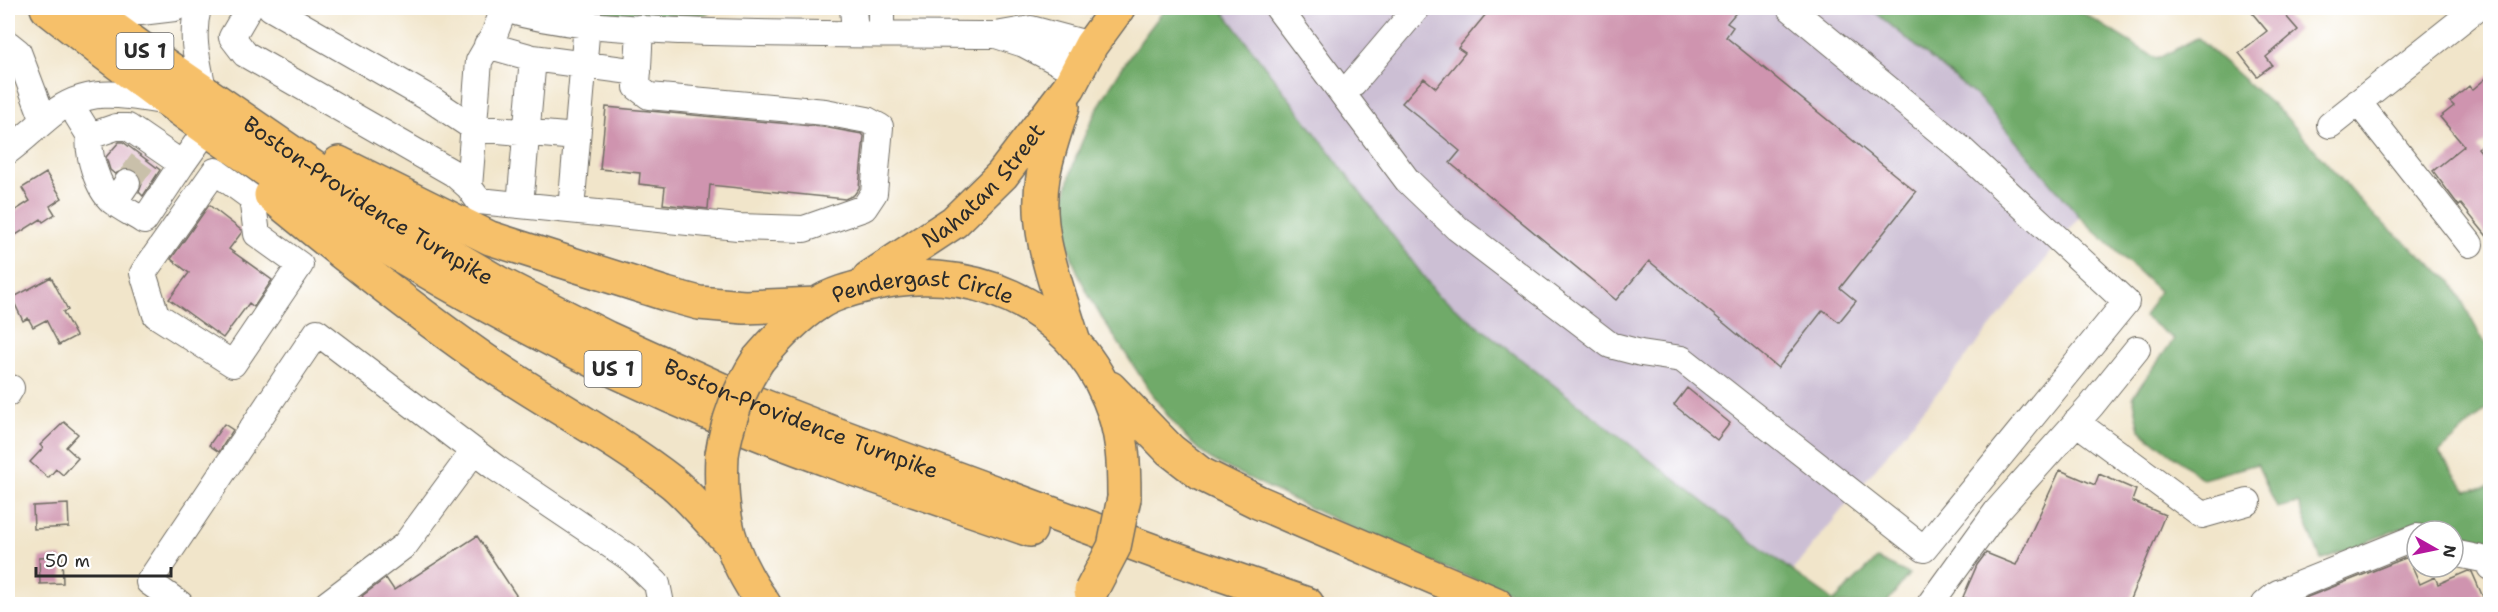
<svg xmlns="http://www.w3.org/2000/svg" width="2498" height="612" font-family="'Shantell Sans',sans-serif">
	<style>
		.industrial { fill: #ccbfd4 }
		.forest { fill: #70aa69; stroke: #4e6a4a; stroke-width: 1.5 }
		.building { fill: #cf94af }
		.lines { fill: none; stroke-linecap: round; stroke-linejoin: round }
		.minor-tunnel { stroke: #c9c0aa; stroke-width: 26; stroke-dasharray: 26 13; stroke-linecap: butt }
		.minor-casing { stroke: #706c63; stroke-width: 28 }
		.major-casing { stroke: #706c63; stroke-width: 36 }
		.minor { stroke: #fff; stroke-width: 26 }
		.major { stroke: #f6c06b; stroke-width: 33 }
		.major-bridge-casing { stroke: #706c63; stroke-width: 36; stroke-linecap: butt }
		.major-bridge { stroke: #f6c06b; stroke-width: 33 }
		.labels { text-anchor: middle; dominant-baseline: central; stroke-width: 4.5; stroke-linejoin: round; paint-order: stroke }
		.shield { fill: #fff; stroke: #6b6b6b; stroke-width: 1.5 }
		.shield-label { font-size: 21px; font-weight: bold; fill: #2b2b2b }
		.street-label { font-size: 22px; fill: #2b2b2b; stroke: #fff }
	</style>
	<rect width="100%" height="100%" fill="#fff"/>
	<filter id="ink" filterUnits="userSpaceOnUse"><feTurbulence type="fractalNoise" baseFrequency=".0167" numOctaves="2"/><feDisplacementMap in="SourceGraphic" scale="12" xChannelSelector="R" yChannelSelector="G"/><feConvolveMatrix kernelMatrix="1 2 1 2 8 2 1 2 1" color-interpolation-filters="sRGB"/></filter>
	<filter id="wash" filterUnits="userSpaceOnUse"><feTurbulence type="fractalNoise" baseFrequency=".008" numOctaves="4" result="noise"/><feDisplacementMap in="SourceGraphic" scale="24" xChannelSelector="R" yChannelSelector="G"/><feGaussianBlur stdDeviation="1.35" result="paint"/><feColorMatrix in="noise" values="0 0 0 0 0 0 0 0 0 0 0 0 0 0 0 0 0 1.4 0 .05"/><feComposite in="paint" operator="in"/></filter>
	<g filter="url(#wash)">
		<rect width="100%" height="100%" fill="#f1e5ca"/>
		<path class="industrial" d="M1221 8H1870L1981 100 2080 217 1792 571 1436 293Z"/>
		<path class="forest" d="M569 8H713L706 14C660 17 614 16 569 8Z
			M1166 8H1221L1436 293 1792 571 1834 601 1877 559 1909 574 1886 604H1545C1450 574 1358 532 1269 488 1251 478 1215 465 1201 452 1163 418 1138 370 1109 329 1085 293 1058 243 1065 198 1077 130 1124 60 1166 8Z
			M1870 8H2075L2157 59 2197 38 2285 116 2372 214 2452 282 2482 339 2490 348V406L2439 453 2467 491 2490 486V547L2453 535V531H2440L2414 523 2321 560 2298 503 2277 508 2257 464 2203 479 2140 430 2133 396 2174 339 2144 317 2159 291 2080 217 1981 100Z"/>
		<g id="blocks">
			<path class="building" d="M1491 8H1740L1727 23 1733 27 1726 37 1916 192 1840 288 1856 301 1839 322 1823 310 1778 368 1649 261 1616 300 1450 163 1460 151 1402 103 1424 78 1436 88 1465 53 1458 48Z
				M2248 8H2279L2298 30 2266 57 2272 65 2257 76 2239 53 2267 31Z
				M2490 75V138L2478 148 2490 163V240L2461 204 2459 206 2433 171 2464 146 2440 117 2454 106 2450 102 2469 86 2472 90Z
				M606 107 823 127 862 134 864 136 859 188 854 195 845 199 710 185 708 209 663 204 665 187 639 184 640 173 600 169Z
				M119 142H123L160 170 143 196 139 192 142 184 136 171 128 168 115 174 110 170 106 157Z
				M46 173 62 198 50 206 55 214 43 222 41 219 8 240V215L30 201 22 188Z
				M209 205 241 230 242 232 229 249 272 280 254 307 249 303 223 338 169 299 189 273 171 259Z
				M51 277 68 310 63 312 76 336 59 345 46 320 33 327 28 318 23 321 12 298Z
				M1687 388 1730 423 1717 440 1674 405Z
				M64 422 78 434 66 447 78 458 63 475 56 469 48 478 30 462 43 448 40 445Z
				M224 424 233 430 219 452 209 445Z
				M2060 470 2095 485 2099 474 2136 490 2132 501 2165 515 2128 604H1981L1963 597 1977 565 1986 553 2016 565Z
				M68 504 69 527 34 529 33 506Z
				M477 536 522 604H368L362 596 386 578 394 590Z
				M62 556 63 583 40 584 39 557Z
				M2408 557 2420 584 2435 577 2438 584 2468 571 2472 572 2486 604H2290Z"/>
		</g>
	</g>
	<g filter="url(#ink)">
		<use href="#blocks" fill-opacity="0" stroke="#706c63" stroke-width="1.5"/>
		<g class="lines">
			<path class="minor-tunnel" d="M127 183 145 158"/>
			<g class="minor-casing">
				<path id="minor" d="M198 8C190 37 198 64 204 93
					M249 8 232 37 245 54 453 173 469 187
					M271 8 432 100 474 128 577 137
					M501 8C559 26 621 28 681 31 786 35 891 34 996 35L1031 29 1091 45
					M853 8 855 33
					M1278 8 1407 180 1457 228 1610 345 1641 353 1682 359 1924 549 2126 302 1960 148 1790 8
					M504 9 494 35 479 61 469 187 479 201 738 227 804 229 864 208 874 193 880 127 867 120 825 112 649 96 637 87 640 28
					M92 12H141L175 8
					M881 34V8
					M996 35 1024 44 1077 72
					M8 44 18 52 44 121
					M487 45 533 58 638 72
					M1344 94 1417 8
					M2358 102 2470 244
					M70 104 90 136 116 127H128L182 164 207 129
					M2330 125 2477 8
					M90 136C87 154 98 189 112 201 121 208 133 214 144 221L182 164
					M8 151C23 140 36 127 51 115 88 85 126 95 168 102
					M215 171 252 198 257 234 300 265 233 364 156 315 143 273Z
					M114 202 127 183
					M520 205 533 58
					M571 210 587 24
					M8 393 11 388
					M2076 422 2202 515 2248 502
					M2453 553 2487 560 2490 567
					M180 604 149 582 317 332 496 468 631 559 657 584 661 604
					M327 604 405 545 474 451
					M1930 604 1997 511 2091 406 2137 349
					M2265 604 2278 593 2417 537"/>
			</g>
			<g class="major-casing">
				<g id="major">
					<path d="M47 8C253 173 478 318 723 419 823 461 927 494 1030 530"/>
					<path id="s1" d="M86 8 149 54 377 211 497 282 607 338 722 390 833 433 1159 553 1307 604"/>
					<path d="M1063 106C1056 129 1047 153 1043 177 1033 233 1059 290 1074 343"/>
					<path d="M339 163 490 238 666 294 699 303 744 307 817 304"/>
					<path d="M271 195C340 252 410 308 483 359 545 402 613 436 673 483 693 500 711 523 730 542"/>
					<path id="s2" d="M869 278 954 222 1002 175 1069 87 1091 45 1118 8"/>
					<path id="s3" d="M758 360C775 340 795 318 817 304 832 294 852 289 868 285 967 259 1069 303 1109 399 1123 432 1124 463 1124 498"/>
					<path d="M1110 388 1170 450 1201 474 1258 502 1496 604"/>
					<path d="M722 455C719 514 729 556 764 604"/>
				</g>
			</g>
			<use href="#minor" class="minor"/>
			<use href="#major" class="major"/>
			<g class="major-bridge-casing">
				<path id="major-bridge" d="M722 455C727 422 740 388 758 360
					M1091 591 1114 547 1124 498"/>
			</g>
			<use href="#major-bridge" class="major-bridge"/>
		</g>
	</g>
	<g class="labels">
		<g class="shield">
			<rect x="116.5" y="33" width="57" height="36" rx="4.5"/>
			<rect x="584.5" y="351" width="57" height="36" rx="4.5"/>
		</g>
		<g class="shield-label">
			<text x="145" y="51">US 1</text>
			<text x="613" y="369">US 1</text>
		</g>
		<g class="street-label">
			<text stroke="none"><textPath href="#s2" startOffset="148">Nahatan Street</textPath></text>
			<text stroke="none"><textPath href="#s1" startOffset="342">Boston-Providence Turnpike</textPath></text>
			<text stroke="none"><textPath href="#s3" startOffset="192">Pendergast Circle</textPath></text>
			<text stroke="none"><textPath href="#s1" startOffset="828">Boston-Providence Turnpike</textPath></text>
		</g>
	</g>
	<rect width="2498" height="612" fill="none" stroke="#fff" stroke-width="30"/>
	<g transform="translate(2435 549) rotate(99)"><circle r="28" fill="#ffffff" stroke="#aaaaaa" stroke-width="1.5"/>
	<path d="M0-4.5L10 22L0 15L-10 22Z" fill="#b5179e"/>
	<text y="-9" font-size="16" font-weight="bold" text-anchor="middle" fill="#2b2b2b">N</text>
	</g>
	<path d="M36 567v9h135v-9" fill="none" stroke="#2b2b2b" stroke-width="3"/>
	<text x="45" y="567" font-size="18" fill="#2b2b2b" stroke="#ffffff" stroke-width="4.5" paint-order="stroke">50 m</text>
</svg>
